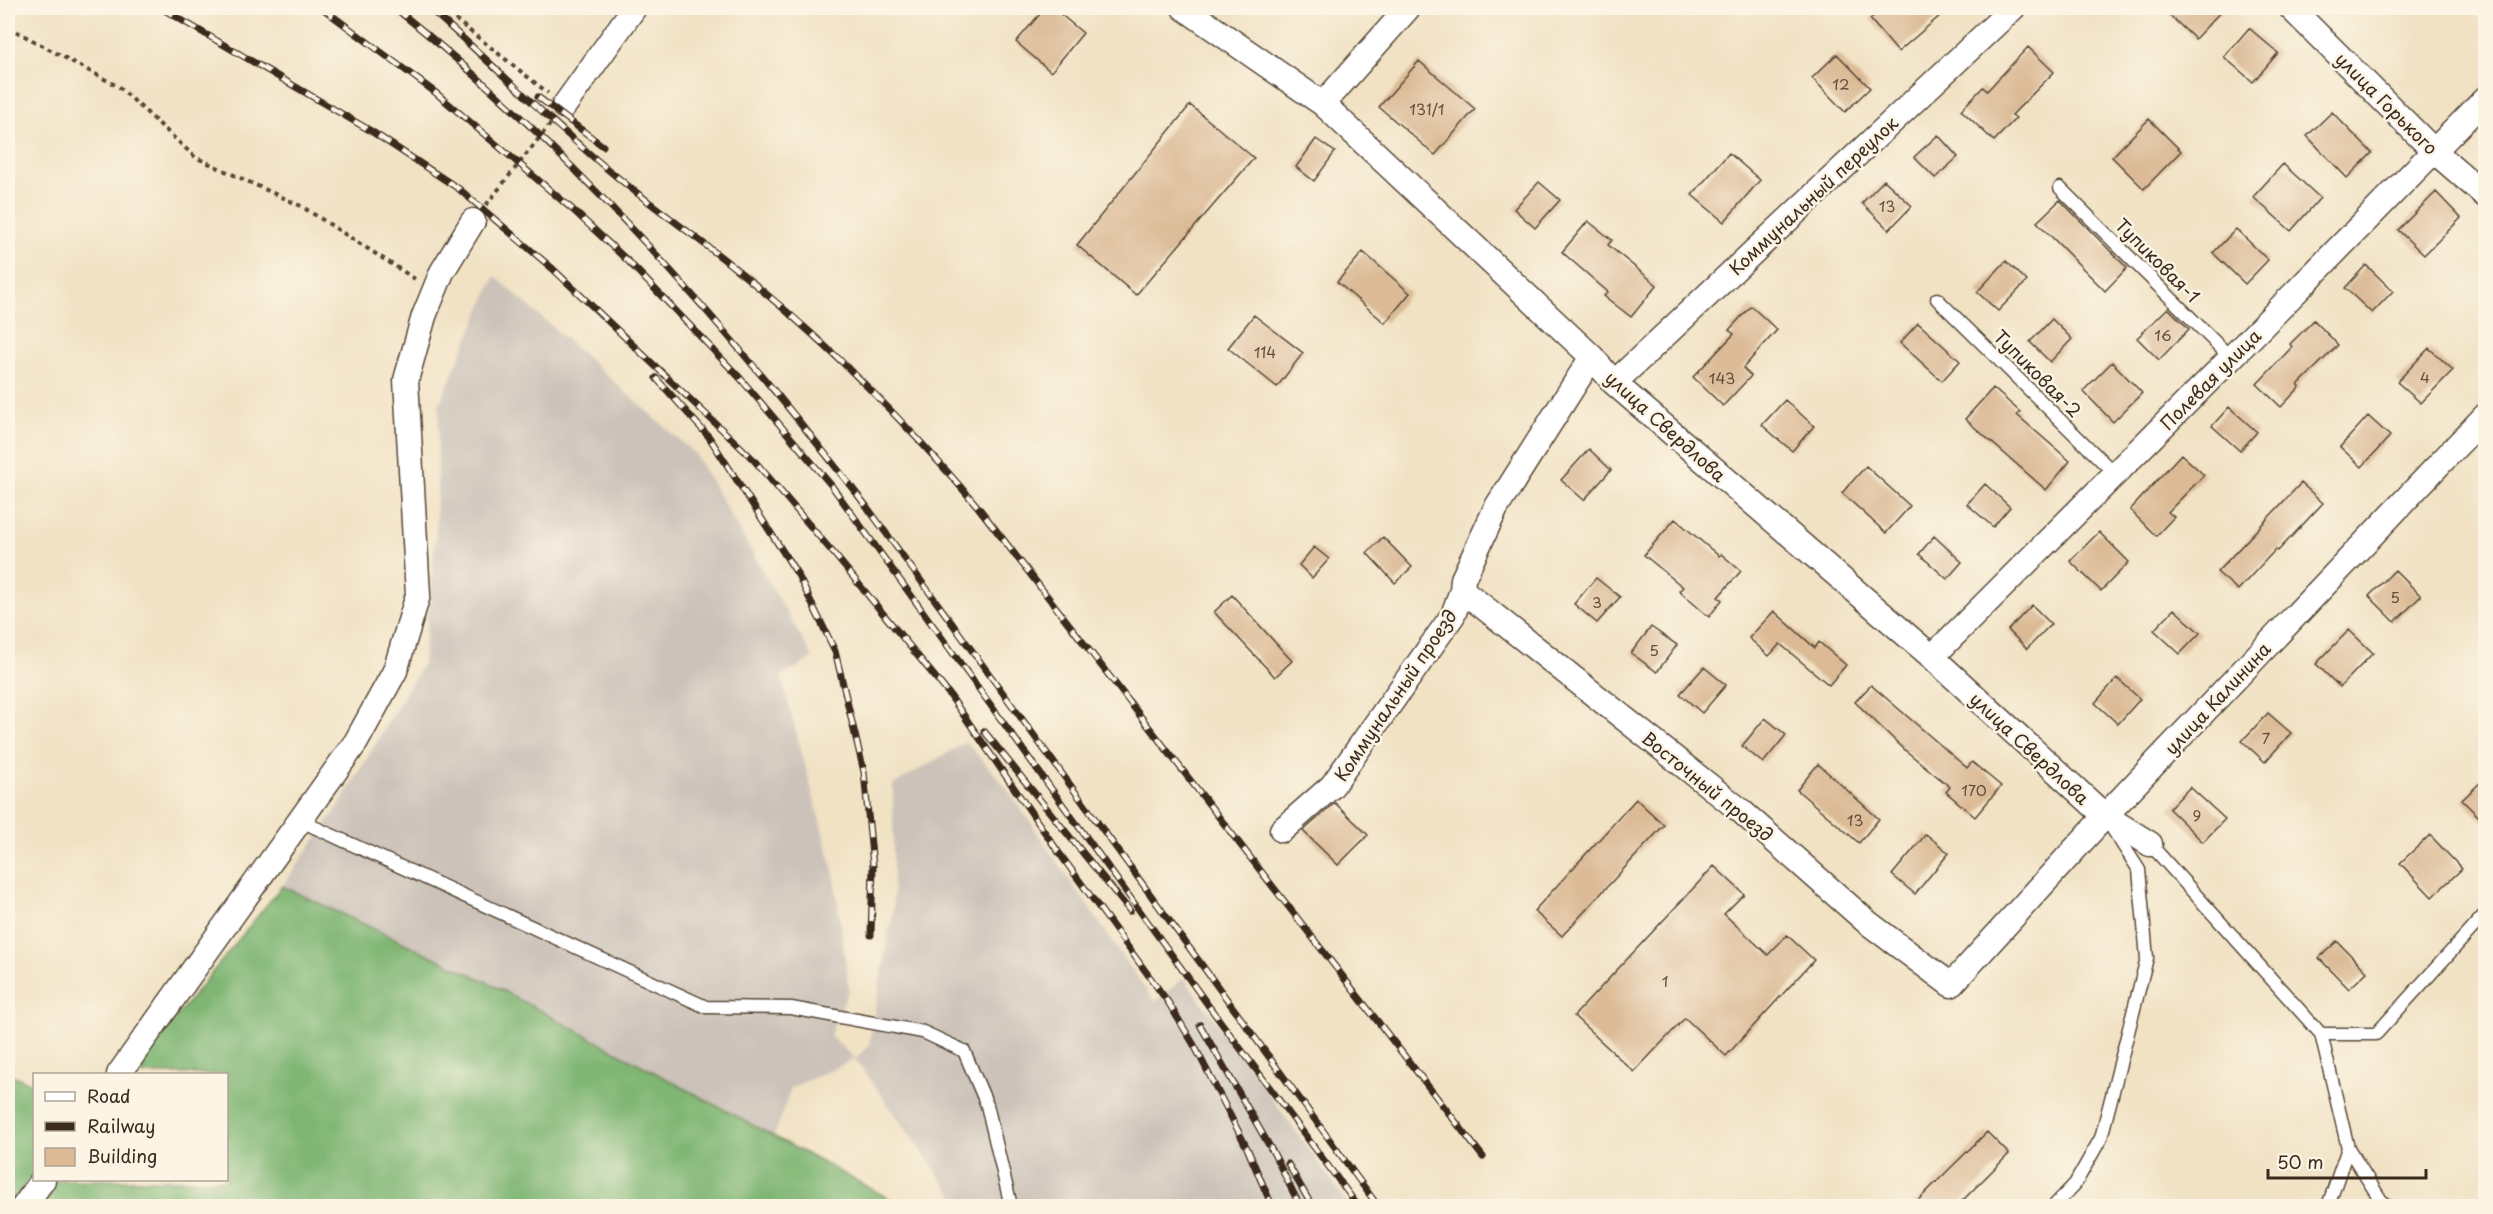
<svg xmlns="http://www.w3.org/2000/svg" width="2493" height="1214" font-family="'Playpen Sans',sans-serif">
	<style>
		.industrial { fill: #ccc2b9 }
		.forest { fill: #7fb673; stroke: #5d7048; stroke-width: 1.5 }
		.building { fill: #dbba95 }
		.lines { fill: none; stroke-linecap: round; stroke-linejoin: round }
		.service-casing { stroke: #564637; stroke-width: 15 }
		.minor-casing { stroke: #564637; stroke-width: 27 }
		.path { stroke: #564637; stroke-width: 4; stroke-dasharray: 4.5 4.5; stroke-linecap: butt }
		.service { stroke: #fff; stroke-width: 12 }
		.minor { stroke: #fff; stroke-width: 24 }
		.rail-casing { stroke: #3b2a1e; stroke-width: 7 }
		.rail { stroke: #fcf5e5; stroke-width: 4.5; stroke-dasharray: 14; stroke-linecap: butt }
		.labels { text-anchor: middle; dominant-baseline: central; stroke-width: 5; stroke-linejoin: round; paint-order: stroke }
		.number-label { font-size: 15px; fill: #634e3c }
		.street-label { font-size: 18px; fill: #3b2a1e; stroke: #fcf5e5 }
	</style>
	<rect width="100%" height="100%" fill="#fcf5e5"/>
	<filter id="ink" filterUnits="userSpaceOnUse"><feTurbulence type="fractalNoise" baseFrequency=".0167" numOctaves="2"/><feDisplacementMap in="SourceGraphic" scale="12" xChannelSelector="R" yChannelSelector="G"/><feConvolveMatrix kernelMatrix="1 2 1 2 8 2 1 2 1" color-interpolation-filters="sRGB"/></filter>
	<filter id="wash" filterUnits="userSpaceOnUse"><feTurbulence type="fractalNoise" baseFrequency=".008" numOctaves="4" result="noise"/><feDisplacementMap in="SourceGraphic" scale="24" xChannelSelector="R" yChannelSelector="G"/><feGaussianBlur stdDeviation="1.35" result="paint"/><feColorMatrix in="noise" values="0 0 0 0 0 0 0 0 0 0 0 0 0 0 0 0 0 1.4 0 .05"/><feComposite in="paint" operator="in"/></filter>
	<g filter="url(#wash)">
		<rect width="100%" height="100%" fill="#f1e2c4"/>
		<path class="industrial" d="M495 276 695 454 813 658 781 676 834 873 849 989 830 1035 855 1059 869 1045 893 909V785L966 742 1005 786 1154 1002 1184 978 1350 1206H961L855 1059 791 1088 774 1136 483 980 282 886 337 809 423 663 436 532 439 405Z"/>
		<path class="forest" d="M282 886 483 980 892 1200 894 1206H8V1073L34 1085V1180H226V1074H130Z"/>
		<g id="blocks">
			<path class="building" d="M1045 8H1053L1083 33 1051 72 1016 42Z
				M1884 8H1949L1898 52 1870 19Z
				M2162 8H2224L2195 39Z
				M2249 28 2278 53 2253 82 2224 57Z
				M2028 47 2054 72 2012 115 2016 118 1994 141 1961 110 1983 87 1987 91Z
				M1837 54 1870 88 1845 112 1812 78Z
				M1419 61 1475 109 1435 155 1379 107Z
				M1190 105 1254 158 1136 295 1077 245Z
				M2332 112 2372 153 2347 178 2307 136Z
				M2149 119 2181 151 2144 189 2112 157Z
				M1938 135 1958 157 1935 178 1914 157Z
				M1316 139 1335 152 1314 181 1296 167Z
				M1729 153 1760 180 1724 222 1692 195Z
				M2283 164 2320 198 2291 231 2253 197Z
				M1884 180 1912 206 1889 230 1862 203Z
				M1539 182 1560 200 1535 228 1514 209Z
				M2436 192 2461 218 2424 255 2398 230Z
				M2060 200 2127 268 2105 291 2037 222Z
				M1588 221 1612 240 1608 245 1657 285 1631 317 1604 296 1608 292 1562 252Z
				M2236 229 2268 260 2245 284 2213 253Z
				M1363 252 1410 293 1385 323 1337 282Z
				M2006 261 2027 281 1998 311 1977 292Z
				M2366 265 2393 291 2372 313 2345 288Z
				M1751 306 1777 330 1743 368 1751 376 1723 406 1693 377 1734 334 1729 330Z
				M2168 308 2189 329 2159 360 2137 338Z
				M1254 315 1303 353 1277 387 1228 348Z
				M2052 319 2072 339 2050 362 2030 342Z
				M2314 320 2338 345 2298 385 2300 387 2281 407 2257 384 2292 347 2290 344Z
				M1918 323 1960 361 1942 381 1900 343Z
				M2429 348 2453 370 2421 403 2397 382Z
				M2112 362 2142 393 2113 422 2083 391Z
				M1993 388 2020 412 2017 415 2070 461 2046 490 1965 419Z
				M1785 400 1814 426 1792 451 1762 425Z
				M2229 407 2257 432 2240 451 2212 426Z
				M2368 416 2390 436 2362 467 2340 447Z
				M1589 449 1611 470 1584 500 1561 480Z
				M2181 454 2204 475 2168 512 2174 517 2156 536 2130 510Z
				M1866 466 1910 506 1886 533 1842 493Z
				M2301 483 2323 503 2278 551 2276 549 2238 590 2217 572Z
				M1985 484 2010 507 1993 527 1967 504Z
				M1675 519 1719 556 1721 554 1741 571 1718 597 1722 600 1709 617 1679 591 1683 587 1644 555Z
				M2099 532 2129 562 2101 591 2070 561Z
				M1934 536 1962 562 1947 579 1919 554Z
				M1383 537 1412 567 1395 583 1367 553Z
				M1314 547 1329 559 1312 578 1299 565Z
				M2395 570 2421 596 2395 622 2369 596Z
				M1596 578 1620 597 1597 623 1574 604Z
				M1232 595 1292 661 1275 677 1214 612Z
				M2032 605 2051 624 2027 649 2008 630Z
				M2174 609 2200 633 2180 654 2154 630Z
				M1774 611 1815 648 1819 642 1846 665 1829 685 1780 644 1769 656 1749 638Z
				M1651 627 1677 645 1657 672 1631 653Z
				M2349 630 2373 653 2340 687 2316 664Z
				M1704 667 1726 685 1702 713 1680 694Z
				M2117 678 2140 699 2118 724 2095 703Z
				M1871 685 1967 768 1972 762 2001 786 1975 817 1946 792 1950 787 1905 750 1855 702Z
				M2268 713 2291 733 2265 762 2242 741Z
				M1765 718 1786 735 1763 763 1742 746Z
				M1818 764 1879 819 1859 843 1797 790Z
				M2486 777V824L2462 800Z
				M2190 787 2225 819 2203 842 2169 809Z
				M1636 799 1664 825 1562 936 1534 911Z
				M1335 803 1368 835 1338 865 1303 831Z
				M1926 834 1949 853 1915 894 1892 875Z
				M2430 835 2462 869 2432 897 2400 863Z
				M1714 866 1744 894 1724 914 1768 955 1787 935 1814 960 1726 1056 1685 1018 1634 1072 1574 1016Z
				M2337 941 2367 972 2349 989 2319 958Z
				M1987 1132 2009 1154 1957 1206H1912Z"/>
		</g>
	</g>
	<g filter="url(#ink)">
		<use href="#blocks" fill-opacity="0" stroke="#564637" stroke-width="1.5"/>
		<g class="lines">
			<g class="service-casing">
				<path id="service" d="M2060 188 2231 358
					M1937 299 2114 473
					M301 821 706 1007 791 1008 923 1032 964 1051 987 1105 1011 1206
					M2150 844 2321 1034H2376L2486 913
					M2321 1034 2348 1148 2328 1206
					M2348 1148 2382 1202 2388 1206
					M2054 1206 2075 1184 2101 1138 2147 958 2139 870 2110 825"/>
			</g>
			<g class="minor-casing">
				<path id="minor" d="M1184 8 1323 104 1592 357 1614 383 1932 657 2105 816 2150 844
					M2291 8 2434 151 2486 196
					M1323 104 1408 8
					M564 106 634 8
					M1614 383 2013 8
					M1462 590 1741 811 1867 922 1951 985 2105 816 2486 415
					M1932 657 2231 358 2486 98
					M1282 830 1332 786 1453 615 1462 590 1463 579 1496 508 1592 357
					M119 1074 356 742 395 671 418 595 406 380 424 316 442 272 473 221
					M24 1206 43 1180"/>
			</g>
			<path class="path" d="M441 8 548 93
				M8 27 119 87 195 157 301 206 415 279
				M486 205 552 122"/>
			<use href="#service" class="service"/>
			<use href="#minor" class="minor"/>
			<g class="rail-casing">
				<path id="rail" d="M161 8 371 131 459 189 553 269 753 459 835 555 949 694 1057 850 1168 1002 1194 1045 1247 1148 1272 1206
					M322 8 436 93 572 209 629 262 740 378 831 485 1208 1005 1358 1206
					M395 8C575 152 726 325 867 507L1378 1206
					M429 8C492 63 552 124 617 177 656 209 697 237 736 269 825 340 905 421 978 507L1483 1157
					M538 97 603 146
					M656 378 709 437 798 575 835 651 864 772 873 866 871 935
					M984 731 1130 911
					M1200 1025 1274 1154 1300 1206
					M1288 1164 1312 1206"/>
			</g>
			<use href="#rail" class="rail"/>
		</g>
	</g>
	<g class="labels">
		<g class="number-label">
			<text x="1841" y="83">12</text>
			<text x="1427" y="108">131/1</text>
			<text x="1887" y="205">13</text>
			<text x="2163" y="334">16</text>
			<text x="1265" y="351">114</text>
			<text x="2425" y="376">4</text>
			<text x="1722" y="377">143</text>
			<text x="2395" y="596">5</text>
			<text x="1597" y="601">3</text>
			<text x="1654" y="649">5</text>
			<text x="2266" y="737">7</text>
			<text x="1974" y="789">170</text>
			<text x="2197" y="814">9</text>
			<text x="1855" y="819">13</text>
			<text x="1665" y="980">1</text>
		</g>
		<g class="street-label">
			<text transform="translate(2387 103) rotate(45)">улица Горького</text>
			<text transform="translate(1813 195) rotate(-43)">Коммунальный переулок</text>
			<text transform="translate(2158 260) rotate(45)">Тупиковая-1</text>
			<text transform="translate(2038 373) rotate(45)">Тупиковая-2</text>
			<text transform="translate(2210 379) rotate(-45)">Полевая улица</text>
			<text transform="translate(1666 426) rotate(42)">улица Свердлова</text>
			<text transform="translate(1395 695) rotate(-56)">Коммунальный проезд</text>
			<text transform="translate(2217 698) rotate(-47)">улица Калинина</text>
			<text transform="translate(2030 748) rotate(43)">улица Свердлова</text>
			<text transform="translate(1708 786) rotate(39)">Восточный проезд</text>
		</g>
	</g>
	<rect width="2493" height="1214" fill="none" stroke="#fcf5e5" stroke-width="30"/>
	<rect x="33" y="1073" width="195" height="108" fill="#fcf5e5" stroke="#afa495" stroke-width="1.5"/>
	<rect x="45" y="1092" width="30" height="9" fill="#ffffff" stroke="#afa495" stroke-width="1.5"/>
	<text x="87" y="1103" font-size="18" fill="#3b2a1e">Road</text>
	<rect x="45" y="1122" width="30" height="9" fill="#3b2a1e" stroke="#afa495" stroke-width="1.5"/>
	<text x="87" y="1133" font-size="18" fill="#3b2a1e">Railway</text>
	<rect x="45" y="1148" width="30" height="18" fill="#dbba95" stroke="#afa495" stroke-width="1.5"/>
	<text x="87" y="1163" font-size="18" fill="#3b2a1e">Building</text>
	<path d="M2268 1169v9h158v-9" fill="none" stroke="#3b2a1e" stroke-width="3"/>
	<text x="2277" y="1169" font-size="18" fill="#3b2a1e" stroke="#fcf5e5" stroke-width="4.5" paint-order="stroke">50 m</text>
</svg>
